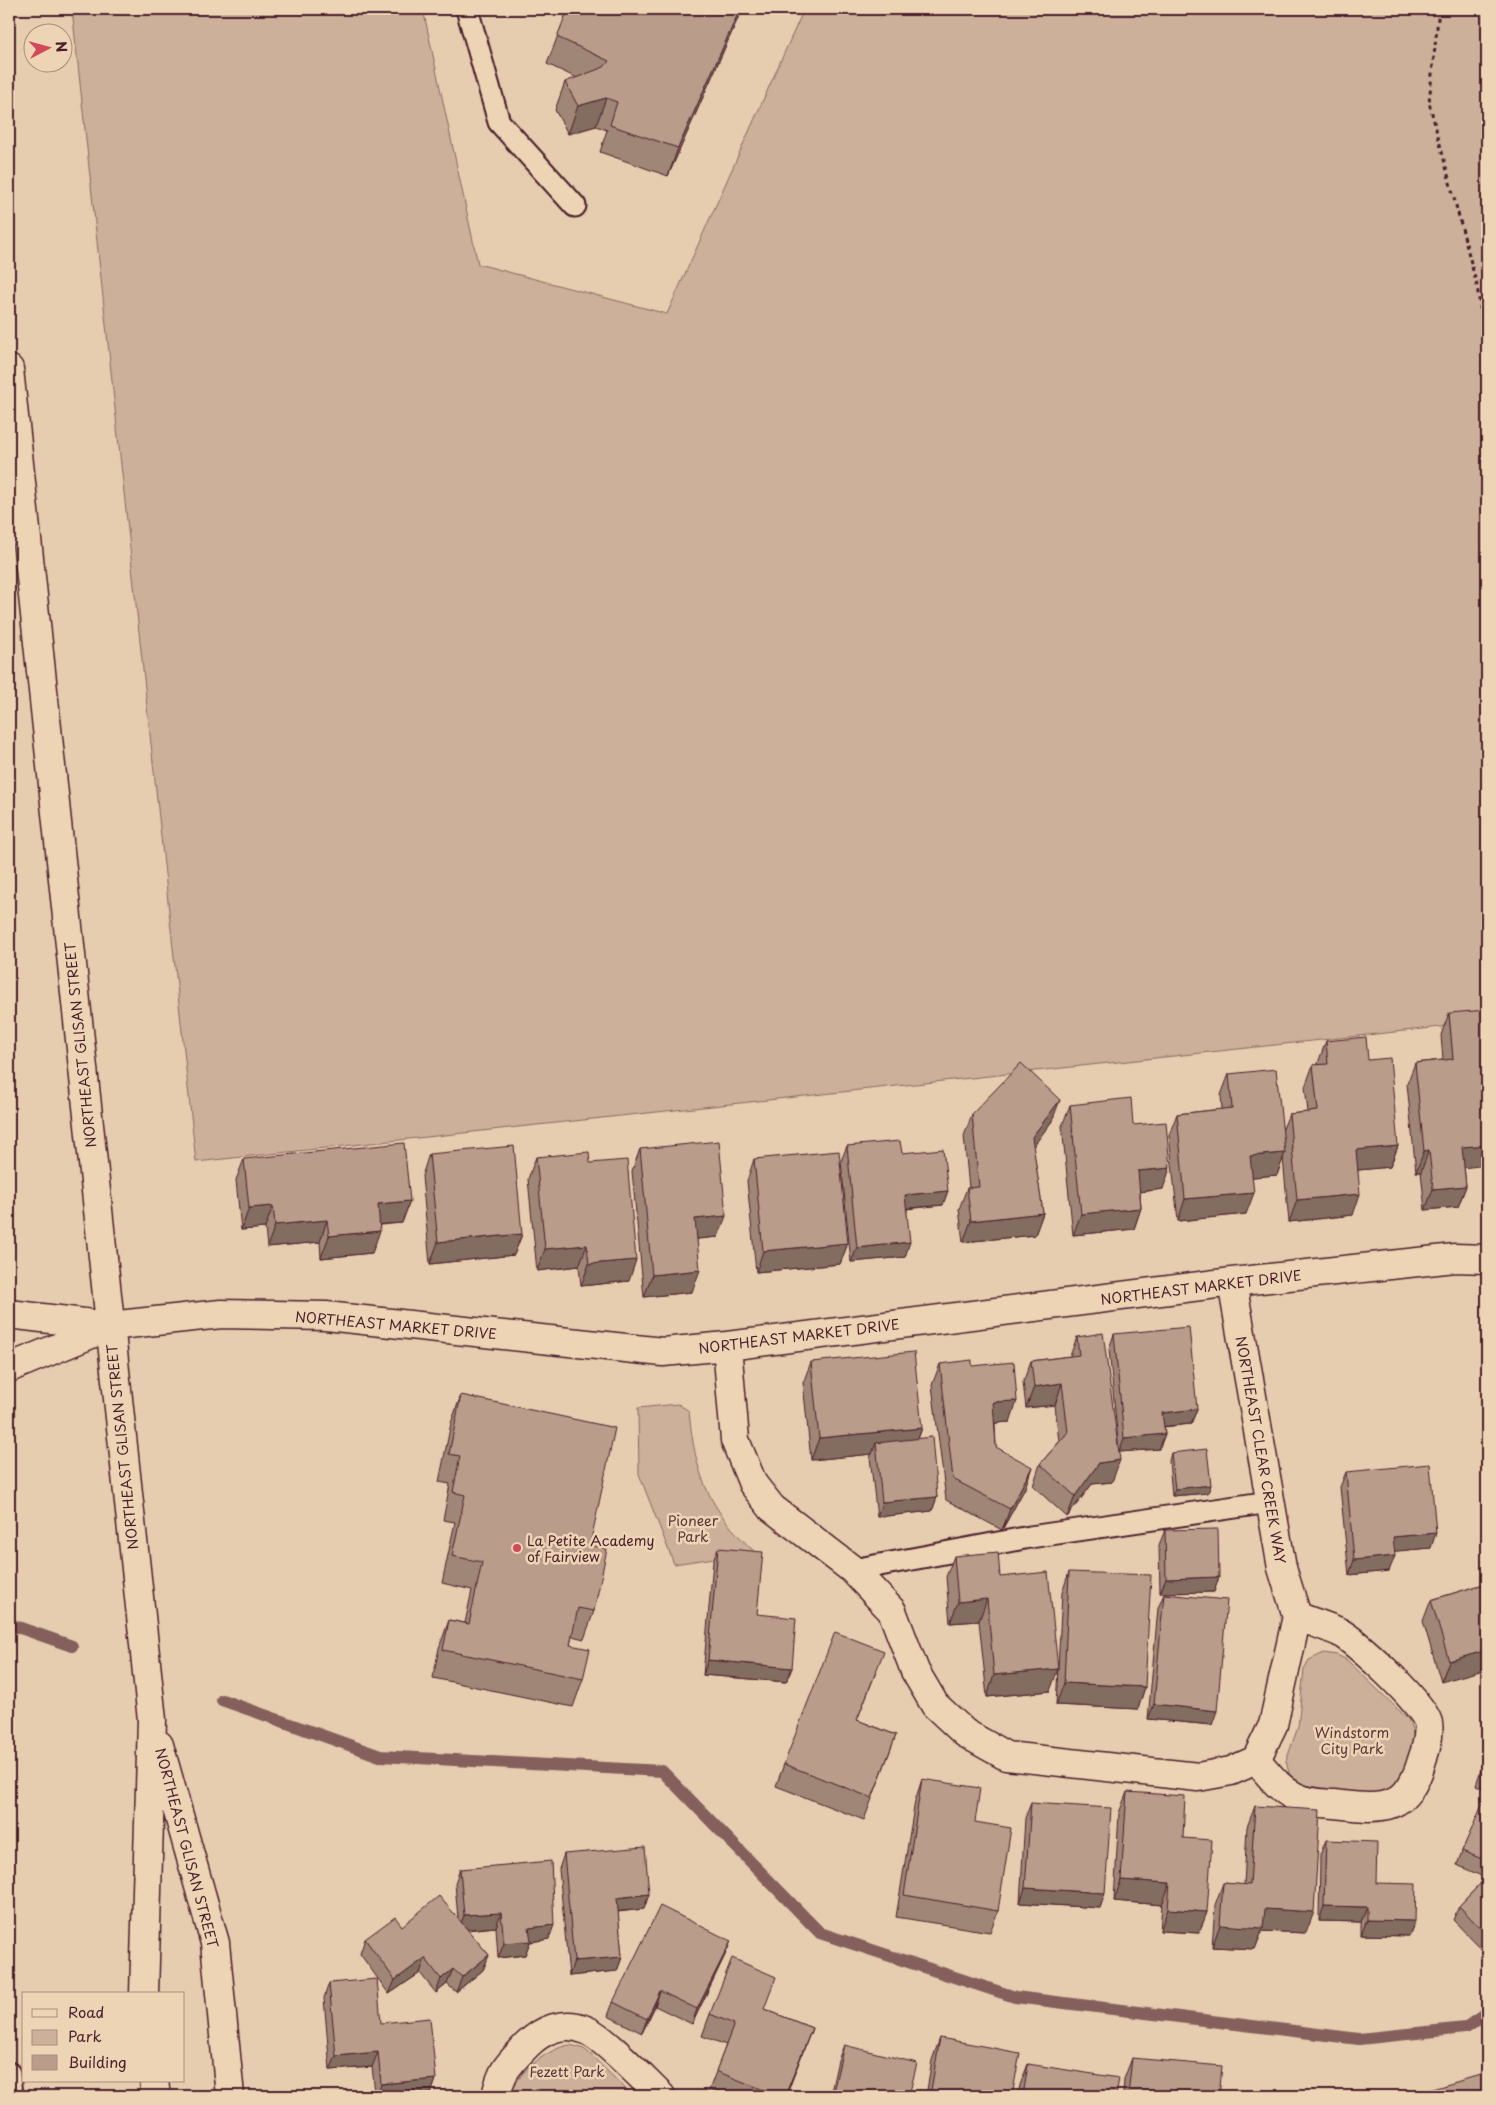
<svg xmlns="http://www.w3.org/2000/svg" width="1496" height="2105" font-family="'Playpen Sans',sans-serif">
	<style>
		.green { fill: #ccb09a; stroke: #8b6862 }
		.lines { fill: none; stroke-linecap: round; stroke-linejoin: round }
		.stream { stroke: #845f5c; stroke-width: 12 }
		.lane-casing { stroke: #4a1f2b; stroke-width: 25 }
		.street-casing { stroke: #4a1f2b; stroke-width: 31 }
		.primary-casing { stroke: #4a1f2b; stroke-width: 31 }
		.path { stroke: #4a1f2b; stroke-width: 3; stroke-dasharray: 4 4; stroke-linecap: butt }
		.lane { stroke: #edd4b5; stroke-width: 21 }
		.street { stroke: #edd4b5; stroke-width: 28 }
		.primary { stroke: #edd4b5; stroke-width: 28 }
		.wall { fill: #a08677; stroke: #4a1f2b }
		.shaded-wall { fill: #826d61; stroke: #4a1f2b }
		.building { fill: #ba9c8a; stroke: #4a1f2b }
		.poi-dot { fill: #d1495b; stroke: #edd4b5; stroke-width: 2 }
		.labels { text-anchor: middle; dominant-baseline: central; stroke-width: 5; stroke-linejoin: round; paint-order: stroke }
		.street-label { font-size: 14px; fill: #4a1f2b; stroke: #edd4b5 }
		.park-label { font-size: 14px; fill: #5e353c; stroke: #edd4b5 }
		.poi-label { font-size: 14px; fill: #4a1f2b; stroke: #edd4b5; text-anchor: start }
	</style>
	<rect width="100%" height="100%" fill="#e6cdaf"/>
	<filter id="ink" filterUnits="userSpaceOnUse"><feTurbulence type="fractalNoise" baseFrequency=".02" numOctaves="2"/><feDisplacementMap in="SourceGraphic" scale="10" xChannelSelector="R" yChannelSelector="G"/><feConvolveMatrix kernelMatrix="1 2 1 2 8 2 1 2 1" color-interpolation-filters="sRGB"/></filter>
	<g filter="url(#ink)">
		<path class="green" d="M72 9H423L478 264 667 314 804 9H1487V1022L196 1162Z
			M678 1404 689 1411C695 1474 708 1509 755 1552L674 1564 639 1474 638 1408Z
			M1324 1653 1337 1655 1347 1660 1408 1719 1412 1729 1414 1739 1403 1776 1389 1794 1307 1790 1290 1777 1286 1761 1298 1727 1304 1669 1309 1660Z
			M570 2045 584 2049 589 2053 633 2096H512C512 2075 550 2047 570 2045Z"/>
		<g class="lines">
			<path class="stream" d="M9 1624 72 1646
				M222 1700 380 1756 662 1771 820 1933 1015 1997 1359 2039 1465 2028 1487 2013"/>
			<g class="lane-casing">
				<path id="lane" d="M467 9 499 122 575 206
					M853 1570 1030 1537 1270 1502
					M9 2073 11 2096"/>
			</g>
			<g class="street-casing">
				<path id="street" d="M9 1314 109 1326 221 1314 326 1316 663 1352 727 1346 1232 1282 1455 1258 1487 1259
					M727 1346 735 1440 753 1484 772 1508 853 1570 892 1611 915 1671 935 1705 965 1733 1006 1756 1198 1777 1231 1771 1256 1760 1273 1725 1297 1616 1282 1568 1232 1282
					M9 1368 108 1327
					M1256 1760C1268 1773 1278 1788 1294 1796 1306 1803 1321 1803 1334 1804 1381 1809 1407 1814 1422 1760 1426 1749 1430 1736 1428 1723 1426 1706 1356 1641 1339 1632 1326 1626 1311 1622 1297 1616
					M496 2096C502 2069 508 2065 527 2045 542 2030 564 2020 586 2030 605 2038 644 2080 661 2096"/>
			</g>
			<g class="primary-casing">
				<path id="primary" d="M9 369 152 1720 144 1994
					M159 1745 215 1943 230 2096
					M154 2081 156 2096"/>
			</g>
			<path class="path" d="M1439 9 1429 102 1477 286 1487 355"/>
			<use href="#lane" class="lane"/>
			<use href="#street" class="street"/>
			<use href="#primary" class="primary"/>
		</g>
		<path class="wall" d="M568 9H742L668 176 600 152 607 130 596 126 568 134 555 110 565 82 577 78 547 64Z
			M1449 1013 1466 1186 1458 1207 1425 1210 1421 1172H1416L1407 1084 1415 1063 1443 1060 1441 1035Z
			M1326 1041 1368 1060 1398 1146 1390 1167 1358 1170 1353 1215 1289 1222 1283 1158 1277 1175 1252 1177 1246 1214 1178 1221 1169 1135 1177 1114 1222 1109 1221 1095 1229 1074 1282 1131 1289 1114 1308 1112 1305 1087 1313 1065H1318V1063Z
			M1070 1105 1133 1125 1163 1189 1140 1192 1141 1208 1134 1229 1073 1235 1062 1126Z
			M972 1114 1052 1121 1033 1146 1043 1213 1035 1235 963 1242 959 1209 967 1188H969L964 1136Z
			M847 1146 902 1153 943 1205 907 1209 905 1257 851 1262 841 1161Z
			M640 1149 718 1237 697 1239 692 1292 644 1297 632 1171Z
			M429 1154 522 1234 514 1255 430 1264 422 1176Z
			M536 1157 590 1163 629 1281 581 1286 579 1266 537 1271 528 1179Z
			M244 1159 410 1201 402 1223 380 1225 372 1253 321 1258 320 1242 267 1247 265 1228 241 1230 236 1180Z
			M754 1159 848 1243 840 1264 756 1272 747 1181Z
			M1114 1334 1197 1409 1191 1424 1164 1427 1165 1434 1159 1449 1119 1452 1109 1349Z
			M1077 1337 1112 1482 1092 1484 1067 1517 1033 1486 1040 1464 1059 1442 1055 1405 1026 1408 1023 1382 1031 1361 1070 1356Z
			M811 1362 922 1428 918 1439 937 1497 932 1511 877 1517 870 1457 872 1454 811 1460 803 1383Z
			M940 1364 972 1366 1010 1422 995 1423 996 1447 1025 1488 1002 1530 946 1500 932 1385Z
			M461 1395 590 1545 594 1611 584 1639 572 1636 570 1645 583 1679 573 1707 433 1678 439 1648 449 1620 465 1623 472 1590 442 1583 455 1522 443 1520 450 1484 439 1482 451 1423Z
			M1171 1453 1208 1493 1172 1496 1169 1461Z
			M1346 1472 1431 1548 1394 1551 1389 1571 1349 1575 1340 1487Z
			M1165 1530 1219 1577 1214 1592 1160 1593 1159 1545Z
			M718 1548 757 1614 792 1668 786 1682 703 1675 713 1562Z
			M954 1556 1000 1577 1050 1691 987 1697 979 1621 950 1623 946 1577Z
			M1069 1572 1145 1687 1138 1709 1056 1705 1062 1593Z
			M1487 1583 1441 1682 1423 1621 1431 1600Z
			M1164 1594 1212 1725 1148 1719 1158 1608Z
			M876 1672 857 1720 896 1735 864 1820 776 1786 784 1764Z
			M1487 1755V1790L1476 1785 1483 1763Z
			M922 1779 975 1822 998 1911 990 1932 896 1917 915 1801Z
			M1127 1792 1183 1838 1207 1912 1199 1933 1160 1931 1162 1905 1114 1901 1119 1813Z
			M1487 1797V1955L1453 1920 1459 1906 1486 1878 1457 1865 1462 1851Z
			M1031 1803 1105 1893 1100 1908 1020 1903 1025 1818Z
			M1255 1806 1306 1933 1262 1931 1255 1949 1212 1947 1215 1905 1223 1883 1244 1885 1247 1827Z
			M1326 1840 1376 1883 1415 1921 1409 1936 1361 1935V1922L1319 1921 1320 1855Z
			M564 1854 649 1894 644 1909 618 1912 622 1957 617 1971 569 1976 559 1869Z
			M460 1869 549 1939 530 1942 525 1955 498 1958 496 1927 467 1930 489 1955 483 1970 456 1992 447 1984 436 1993 420 1973 389 1994 360 1954 365 1939 402 1926 458 1919 455 1883Z
			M731 1941 725 1955 692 2024 655 2006 642 2033 608 2016 613 2002Z
			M329 1983 381 2023 436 2079 431 2094 375 2093 372 2067 330 2070 324 1998Z
			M764 2009 812 2028 786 2096H716L708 2093 726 2045 702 2036 710 2014Z
			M940 2038 1012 2096H926L932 2060Z
			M844 2045 909 2096H830L838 2060Z
			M1132 2058 1219 2096H1123L1124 2079Z
			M1028 2064 1116 2096H1018L1020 2085Z"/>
		<path class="shaded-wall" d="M740 9H742L668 176 678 148Z
			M606 98 596 126 568 134 578 106Z
			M1060 1100 1052 1121 1024 1159 1032 1137Z
			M1487 1145V1165L1454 1169 1462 1147Z
			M1398 1146 1390 1167 1348 1171 1356 1150Z
			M1429 1150 1421 1172H1416L1424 1151Z
			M1285 1153 1277 1175 1242 1178 1250 1156Z
			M1170 1168 1163 1189 1130 1193 1138 1171Z
			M1466 1186 1458 1207 1425 1210 1433 1189Z
			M948 1191 943 1205 900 1209 905 1195Z
			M1254 1193 1246 1214 1178 1221 1185 1199Z
			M1360 1194 1353 1215 1289 1222 1297 1200Z
			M410 1201 402 1223 370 1225 378 1204Z
			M273 1206 265 1228 241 1230 249 1208Z
			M1141 1208 1134 1229 1073 1235 1081 1214Z
			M1043 1213 1035 1235 963 1242 971 1221Z
			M726 1216 718 1237 687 1240 695 1219Z
			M327 1220 320 1242 267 1247 275 1225Z
			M380 1231 372 1253 321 1258 329 1236Z
			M522 1234 514 1255 430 1264 438 1242Z
			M910 1242 905 1257 851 1262 857 1248Z
			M848 1243 840 1264 756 1272 763 1251Z
			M587 1245 579 1266 537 1271 545 1249Z
			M636 1260 629 1281 581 1286 589 1264Z
			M700 1270 692 1292 644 1297 652 1275Z
			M1062 1383 1055 1405 1026 1408 1034 1387Z
			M1017 1401 1010 1422 985 1424 993 1402Z
			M1197 1409 1191 1424 1157 1427 1162 1413Z
			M922 1428 914 1449 876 1443 872 1454 811 1460 819 1438Z
			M1165 1434 1159 1449 1119 1452 1124 1438Z
			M1120 1460 1112 1482 1092 1484 1067 1517 1075 1496 1099 1463Z
			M1032 1467 1025 1488 1002 1530 1010 1509Z
			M1211 1485 1208 1493 1172 1496 1175 1489Z
			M937 1497 932 1511 877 1517 882 1502Z
			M1436 1533 1431 1548 1387 1552 1393 1537Z
			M1395 1556 1389 1571 1349 1575 1354 1560Z
			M1219 1577 1214 1592 1160 1593 1166 1579Z
			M987 1599 979 1621 950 1623 958 1602Z
			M1487 1650V1669L1441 1682 1449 1661Z
			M708 1660 792 1668 786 1682 703 1675Z
			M1058 1669 1050 1691 987 1697 994 1675Z
			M1064 1683 1145 1687 1138 1709 1056 1705Z
			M1154 1704 1217 1711 1212 1725 1148 1719Z
			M1121 1880 1170 1883 1162 1905 1114 1901Z
			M1025 1888 1105 1893 1100 1908 1020 1903Z
			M649 1894 644 1909 611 1912 617 1898Z
			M1324 1906 1367 1907 1361 1922 1319 1921Z
			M1168 1909 1207 1912 1199 1933 1160 1931Z
			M1265 1909 1314 1912 1306 1933 1262 1931 1255 1949 1212 1947 1220 1925Z
			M501 1913 496 1927 459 1930 464 1915Z
			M1367 1920 1415 1921 1409 1936 1361 1935Z
			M554 1925 549 1939 530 1942 525 1955 498 1958 504 1943 529 1928Z
			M731 1941 725 1955 692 2024 697 2009Z
			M489 1955 483 1970 456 1992 462 1977Z
			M622 1957 617 1971 569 1976 574 1961Z
			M425 1958 420 1973 389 1994 395 1980Z
			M453 1969 447 1984 436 1993 441 1979Z
			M660 1991 655 2006 642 2033 647 2019Z
			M812 2028 786 2096H785Z
			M378 2052 372 2067 330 2070 336 2056Z
			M436 2079 431 2094 406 2096H377L381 2084Z"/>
		<path class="building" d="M568 9H740L678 148 610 125 617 102 606 98 578 106 565 82 604 67 609 61 557 37Z
			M1487 1010V1145L1462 1147 1466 1186 1433 1189 1429 1150 1424 1151 1415 1063 1453 1059 1449 1013Z
			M1366 1037 1368 1060 1390 1058 1398 1146 1356 1150 1360 1194 1297 1200 1289 1114 1318 1111 1313 1065 1328 1064 1326 1041Z
			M1021 1063 1060 1100 1032 1137 1043 1213 971 1221 967 1188 979 1187 972 1114Z
			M1276 1069 1285 1153 1250 1156 1254 1193 1185 1199 1177 1114 1232 1108 1229 1074Z
			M1131 1098 1133 1125 1166 1122 1170 1168 1138 1171 1141 1208 1081 1214 1070 1105Z
			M719 1141 726 1216 695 1219 700 1270 652 1275 640 1149Z
			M900 1141 902 1153 943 1149 948 1191 905 1195 910 1242 857 1248 847 1146Z
			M404 1143 410 1201 378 1204 380 1231 329 1236 327 1220 275 1225 273 1206 249 1208 244 1159Z
			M514 1146 522 1234 438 1242 429 1154Z
			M839 1151 848 1243 763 1251 754 1159Z
			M589 1152 590 1163 627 1160 636 1260 589 1264 587 1245 545 1249 536 1157Z
			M1189 1327 1197 1409 1162 1413 1165 1434 1124 1438 1114 1334Z
			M1103 1333 1120 1460 1099 1463 1075 1496 1040 1464 1068 1432 1062 1383 1034 1387 1031 1361 1079 1355 1077 1337Z
			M914 1352 922 1428 819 1438 811 1362Z
			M972 1360V1366L1014 1362 1017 1401 993 1402 996 1447 1032 1467 1010 1509 953 1479 940 1364Z
			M461 1395 615 1428 590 1545 607 1549 594 1611 578 1608 570 1645 590 1649 583 1679 443 1650 449 1620 469 1624 482 1562 452 1556 465 1495 453 1492 460 1456 449 1454Z
			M932 1437 937 1497 882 1502 876 1443Z
			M1207 1449 1211 1485 1175 1489 1171 1453Z
			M1430 1464 1436 1533 1393 1537 1395 1556 1354 1560 1346 1472Z
			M1218 1529 1219 1577 1166 1579 1165 1530Z
			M718 1548 763 1552 757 1614 796 1618 792 1668 708 1660Z
			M998 1552 1000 1577 1048 1572 1058 1669 994 1675 987 1599 958 1602 954 1556Z
			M1069 1572 1151 1575 1145 1687 1064 1683Z
			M1487 1583V1650L1449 1661 1431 1600Z
			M1164 1594 1227 1600 1217 1711 1154 1704Z
			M835 1632 884 1651 857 1720 896 1735 872 1798 784 1764Z
			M1487 1755V1765L1483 1763Z
			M922 1779 980 1788 975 1822 1011 1828 998 1911 904 1895Z
			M1127 1792 1185 1796 1183 1838 1212 1840 1207 1912 1168 1909 1170 1883 1121 1880Z
			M1486 1796 1487 1797V1861L1462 1851Z
			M1031 1803 1111 1808 1105 1893 1025 1888Z
			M1255 1806 1320 1810 1314 1912 1265 1909 1263 1928 1220 1925 1223 1883 1250 1885Z
			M1326 1840 1377 1842 1376 1883 1416 1884 1415 1921 1367 1920V1907L1324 1906Z
			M645 1847 649 1894 617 1898 622 1957 574 1961 564 1854Z
			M551 1861 554 1925 529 1928 531 1941 504 1943 501 1913 464 1915 460 1869Z
			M1487 1877V1935L1459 1906Z
			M439 1896 489 1955 462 1977 453 1969 441 1979 425 1958 395 1980 365 1939 395 1917 402 1926Z
			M660 1906 731 1941 697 2009 660 1991 647 2019 613 2002Z
			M732 1958 776 1977 764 2009 812 2028 785 2096H779L716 2071 734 2024 710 2014Z
			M377 1979 381 2023 430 2018 436 2079 381 2084 378 2052 336 2056 329 1983Z
			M940 2038 1020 2053 1012 2096H930Z
			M844 2045 917 2063 909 2096H832Z
			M1132 2058 1222 2066 1219 2096H1128Z
			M1028 2064 1119 2078 1116 2096H1023Z
			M1487 2073V2096H1408Z
			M392 2092V2096H348Z"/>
	</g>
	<circle class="poi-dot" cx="517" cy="1548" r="5"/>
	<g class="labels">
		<g class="street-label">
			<text transform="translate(80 1045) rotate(-96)">NORTHEAST GLISAN STREET</text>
			<text transform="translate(1201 1287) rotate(-7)">NORTHEAST MARKET DRIVE</text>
			<text transform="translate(396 1325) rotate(5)">NORTHEAST MARKET DRIVE</text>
			<text transform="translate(799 1336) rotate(-7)">NORTHEAST MARKET DRIVE</text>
			<text transform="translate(122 1447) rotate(-96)">NORTHEAST GLISAN STREET</text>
			<text transform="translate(1261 1450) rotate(80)">NORTHEAST CLEAR CREEK WAY</text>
			<text transform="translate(187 1848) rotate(75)">NORTHEAST GLISAN STREET</text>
		</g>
		<g class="park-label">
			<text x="693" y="1520">Pioneer<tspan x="693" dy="16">Park</tspan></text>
			<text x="1352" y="1732">Windstorm<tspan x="1352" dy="16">City Park</tspan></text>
			<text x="567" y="2071">Fezett Park</text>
		</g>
		<g class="poi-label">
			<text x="527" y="1540">La Petite Academy<tspan x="527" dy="16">of Fairview</tspan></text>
		</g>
	</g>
	<rect width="1496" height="2105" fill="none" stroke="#edd4b5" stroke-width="30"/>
	<rect x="15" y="15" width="1466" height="2075" fill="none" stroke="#4a1f2b" stroke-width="2" filter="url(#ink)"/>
	<rect x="22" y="1992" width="162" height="90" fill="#edd4b5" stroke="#ac8c7e"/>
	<rect x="32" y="2009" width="25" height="8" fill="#edd4b5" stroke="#ac8c7e"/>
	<text x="68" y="2018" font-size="15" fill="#4a1f2b">Road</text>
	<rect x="32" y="2030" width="25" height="15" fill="#ccb09a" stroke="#ac8c7e"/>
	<text x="68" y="2042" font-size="15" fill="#4a1f2b">Park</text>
	<rect x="32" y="2055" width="25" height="15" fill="#ba9c8a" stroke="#ac8c7e"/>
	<text x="68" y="2068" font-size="15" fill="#4a1f2b">Building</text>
	<g transform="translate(48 48) rotate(84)"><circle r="24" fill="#edd4b5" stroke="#ac8c7e"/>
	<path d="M0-4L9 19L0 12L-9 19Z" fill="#d1495b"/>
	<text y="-8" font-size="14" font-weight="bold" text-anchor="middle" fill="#4a1f2b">N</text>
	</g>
</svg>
